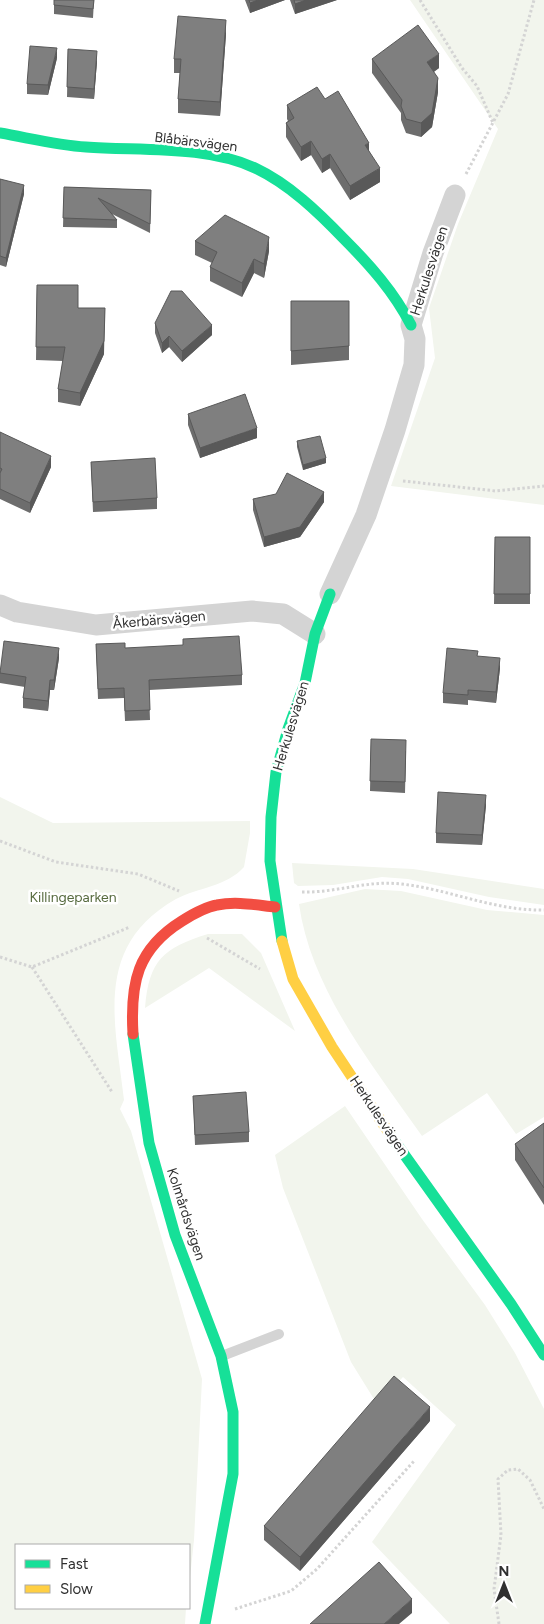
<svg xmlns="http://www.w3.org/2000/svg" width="544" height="1624" font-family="Figtree,sans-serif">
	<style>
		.green { fill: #f2f5ed }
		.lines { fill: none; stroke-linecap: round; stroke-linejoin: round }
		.path { stroke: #d4d4d4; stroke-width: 3; stroke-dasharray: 2.5 2.5; stroke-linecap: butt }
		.lane { stroke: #d4d4d4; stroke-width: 10 }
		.street { stroke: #d4d4d4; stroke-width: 21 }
		.fast { stroke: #16e098; stroke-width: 11 }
		.slow { stroke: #ffcf43; stroke-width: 11 }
		.jam { stroke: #f24e42; stroke-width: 11 }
		.wall { fill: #6d6d6d }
		.shaded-wall { fill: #595959 }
		.building { fill: #7f7f7f; stroke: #595959 }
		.labels { text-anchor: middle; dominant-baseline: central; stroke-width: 5; stroke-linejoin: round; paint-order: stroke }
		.street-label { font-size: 14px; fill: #303030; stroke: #fff }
		.park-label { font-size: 14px; fill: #566a3e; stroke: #fff }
	</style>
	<rect width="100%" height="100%" fill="#fff"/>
	<path class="green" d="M410 0H544V505L391 486 435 358 429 308 458 224 498 129Z
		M0 797 53 823 250 821V833L244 867C226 887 199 887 176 899 93 946 115 1022 124 1100L120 1109 131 1131 202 1379 194 1540 189 1587V1545H16V1608H186L185 1624H0Z
		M292 863 413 869 544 889V905L489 897 408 879 382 877 333 885 298 886 294 883Z
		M365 889 401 891 487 910 544 915V1117L516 1134 487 1093 422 1136C373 1066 311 990 299 904Z
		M208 934H242L261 953 295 1031 209 968 145 1008C149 960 163 948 208 934Z
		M345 1106 422 1219 485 1305 515 1353 544 1409V1624H450L372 1542 456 1425 403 1377 377 1404 351 1362 283 1188 275 1155Z"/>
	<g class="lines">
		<path class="path" d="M420 0 462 68 477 86 493 123
			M466 174 508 94 534 0
			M403 481 496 491 544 486
			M0 841 56 862 138 874 179 891
			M302 892C336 893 367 880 401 884 449 889 494 911 544 910
			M207 938 260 969
			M0 957 32 967 130 927
			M32 967 112 1092
			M235 1609 291 1591 317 1569 414 1461
			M499 1624 494 1589 501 1535 498 1479 508 1470 518 1469 530 1480 544 1509"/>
		<path class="lane" d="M222 1356 279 1334"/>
		<path class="street" d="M330 594 366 515 395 430 414 365 415 339 411 325 433 253 455 195
			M0 605 17 612 96 625 252 611 283 614 315 634"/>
		<path class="fast" d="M0 133C29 138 57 145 86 147 139 151 206 145 255 168 289 184 318 212 344 239 370 265 394 292 411 325
			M282 941 270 861 271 817 276 772 288 729 305 683 315 634 330 594
			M133 1034 149 1143 175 1235 221 1356 233 1412V1474L205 1624
			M391 1136 511 1304 544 1355"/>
		<path class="slow" d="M282 941 293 979 332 1047 391 1136"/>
		<path class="jam" d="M133 1034C130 983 137 949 182 921 193 914 205 907 217 905 236 901 256 905 275 907"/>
	</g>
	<path class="wall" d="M54 0H94L93 18 54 14Z
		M245 0H285L250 13Z
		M290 0H337L295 14Z
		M226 34 220 116 178 113V99L180 73H174V59Z
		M68 49 97 61 94 99 67 97Z
		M57 58 48 95 27 94V84Z
		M372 59 439 68 434 72 438 92 432 127 421 137 406 133 401 120V113L372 73Z
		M325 99 369 151 380 182 350 200 330 168 322 173 311 155 301 161 286 137V123L288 121 287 119V105Z
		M0 179 24 194 6 267 0 265Z
		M64 187 151 190 150 233 112 214 117 220V228L63 227Z
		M195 241 269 251 264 278 254 273 242 297 210 281V267L212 263 195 255Z
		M37 285 78 308 104 354 80 406 58 402V389L63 361 36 360Z
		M291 301H349V360L291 365Z
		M155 323 212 335 182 362 169 347 162 353 155 333Z
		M188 414 257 438 200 458 188 425Z
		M0 432 51 467 30 513 0 499Z
		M297 441 326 463 303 470 297 447Z
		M91 462 157 498V509L93 512Z
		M253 499 324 502 300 537 264 547 253 510Z
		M495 537H530V604H494Z
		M96 644 125 648 242 675V685L149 690 150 720 125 721 124 698 98 699Z
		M478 656 500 668 496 703 468 700V705L443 703V693Z
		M59 658 54 690H50L48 711 23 708V698L25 687 0 683V671Z
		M371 739 406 751 405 793 370 791Z
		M486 805 482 845 436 843V833Z
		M193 1096 249 1132V1142L195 1145Z
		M544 1123V1205L515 1160V1144Z
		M430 1421 300 1571 264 1540V1526Z"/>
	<path class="shaded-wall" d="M258 0H285L250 13V3Z
		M306 0H337L295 14V4Z
		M226 20V34L220 116V102Z
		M57 48V58L48 95V85Z
		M97 51V61L94 99V89Z
		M439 54V68L427 76V62Z
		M438 78V92L432 127 421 137V123Z
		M311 141V155L301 161V147Z
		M369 143V157L365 145Z
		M330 154V168L322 173V159Z
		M380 168V182L350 200V186Z
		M24 185V194L6 267V258Z
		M269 237V251L264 278V264Z
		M254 259V273L242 297V283Z
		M105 308 104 354 80 406V393Z
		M212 325V335L182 362V351Z
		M169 336V347L162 353V343Z
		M257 428V438L200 458V448Z
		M51 456V467L30 513V503Z
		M326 458V463L303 470V465Z
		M324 492V502L300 537 264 547V537Z
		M59 648V658L54 690V680Z
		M500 658V668L496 703V692Z
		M50 680V690L48 711V701Z
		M486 795V805L482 845V835Z
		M430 1407V1421L300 1571V1557Z
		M412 1599V1613L399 1624H384Z"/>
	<path class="building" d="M54 0H94L93 9 54 5Z
		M249 0H258L250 3Z
		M294 0H306L295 4Z
		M178 16 226 20 220 102 178 99 181 59H174Z
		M418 25 439 54 427 62 438 78 432 113 421 123 406 119 401 106 402 100 372 59Z
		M30 46 57 48 48 85 27 84Z
		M68 49 97 51 94 89 67 87Z
		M317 87 325 99 338 91 369 143 365 145 380 168 350 186 330 154 322 159 311 141 301 147 286 123 294 118 287 105Z
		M0 179 24 185 6 258 0 256Z
		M64 187 151 190 150 224 98 198 117 220 63 218Z
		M225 215 269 237 264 264 254 259 242 283 210 267 217 252 195 241Z
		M37 285H78V308H105L104 341 80 393 58 389 65 347H36Z
		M171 291H182L212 325 182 351 169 336 162 343 155 323Z
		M291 301H349V346L291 351Z
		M245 394 257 428 200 448 188 414Z
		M0 432 51 456 30 503 0 489V473L2 469 0 468Z
		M320 436 326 458 303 465 297 441Z
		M155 458 157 498 93 502 91 462Z
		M287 473 324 492 300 527 264 537 253 499 276 494Z
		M495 537H530V594H494Z
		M239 636 242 675 149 680 150 710 125 711 124 688 98 689 96 644 125 643V648L183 645V639Z
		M4 641 59 648 54 680H50L48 701 23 698 26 677 0 673Z
		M447 648 478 651 477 656 500 658 496 692 468 690V695L443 693Z
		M371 739 406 740 405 782 370 781Z
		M438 792 486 795 482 835 436 833Z
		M246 1092 249 1132 195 1135 193 1096Z
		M544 1123V1188L515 1144Z
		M394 1376 430 1407 300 1557 264 1526Z
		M379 1562 412 1599 384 1624H310Z"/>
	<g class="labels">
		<g class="street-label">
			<text transform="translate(196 142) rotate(7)">Blåbärsvägen</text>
			<text transform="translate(429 271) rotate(-72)">Herkulesvägen</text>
			<text transform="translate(159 620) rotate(-5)">Åkerbärsvägen</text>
			<text transform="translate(291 726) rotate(-73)">Herkulesvägen</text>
			<text transform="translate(379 1116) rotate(56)">Herkulesvägen</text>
			<text transform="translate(186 1214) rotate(72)">Kolmårdsvägen</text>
		</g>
		<g class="park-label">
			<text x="73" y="897">Killingeparken</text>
		</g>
	</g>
	<rect x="15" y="1544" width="175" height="65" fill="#ffffff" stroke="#acacac"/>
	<rect x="25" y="1560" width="25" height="8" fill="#16e098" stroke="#acacac"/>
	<text x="60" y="1569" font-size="15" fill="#303030">Fast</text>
	<rect x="25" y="1585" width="25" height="8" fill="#ffcf43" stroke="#acacac"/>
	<text x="60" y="1594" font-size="15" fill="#303030">Slow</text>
	<g transform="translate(504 1584)" stroke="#ffffff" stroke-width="4" paint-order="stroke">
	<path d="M0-4L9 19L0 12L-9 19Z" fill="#303030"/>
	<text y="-8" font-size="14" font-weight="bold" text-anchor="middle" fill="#303030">N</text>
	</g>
</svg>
